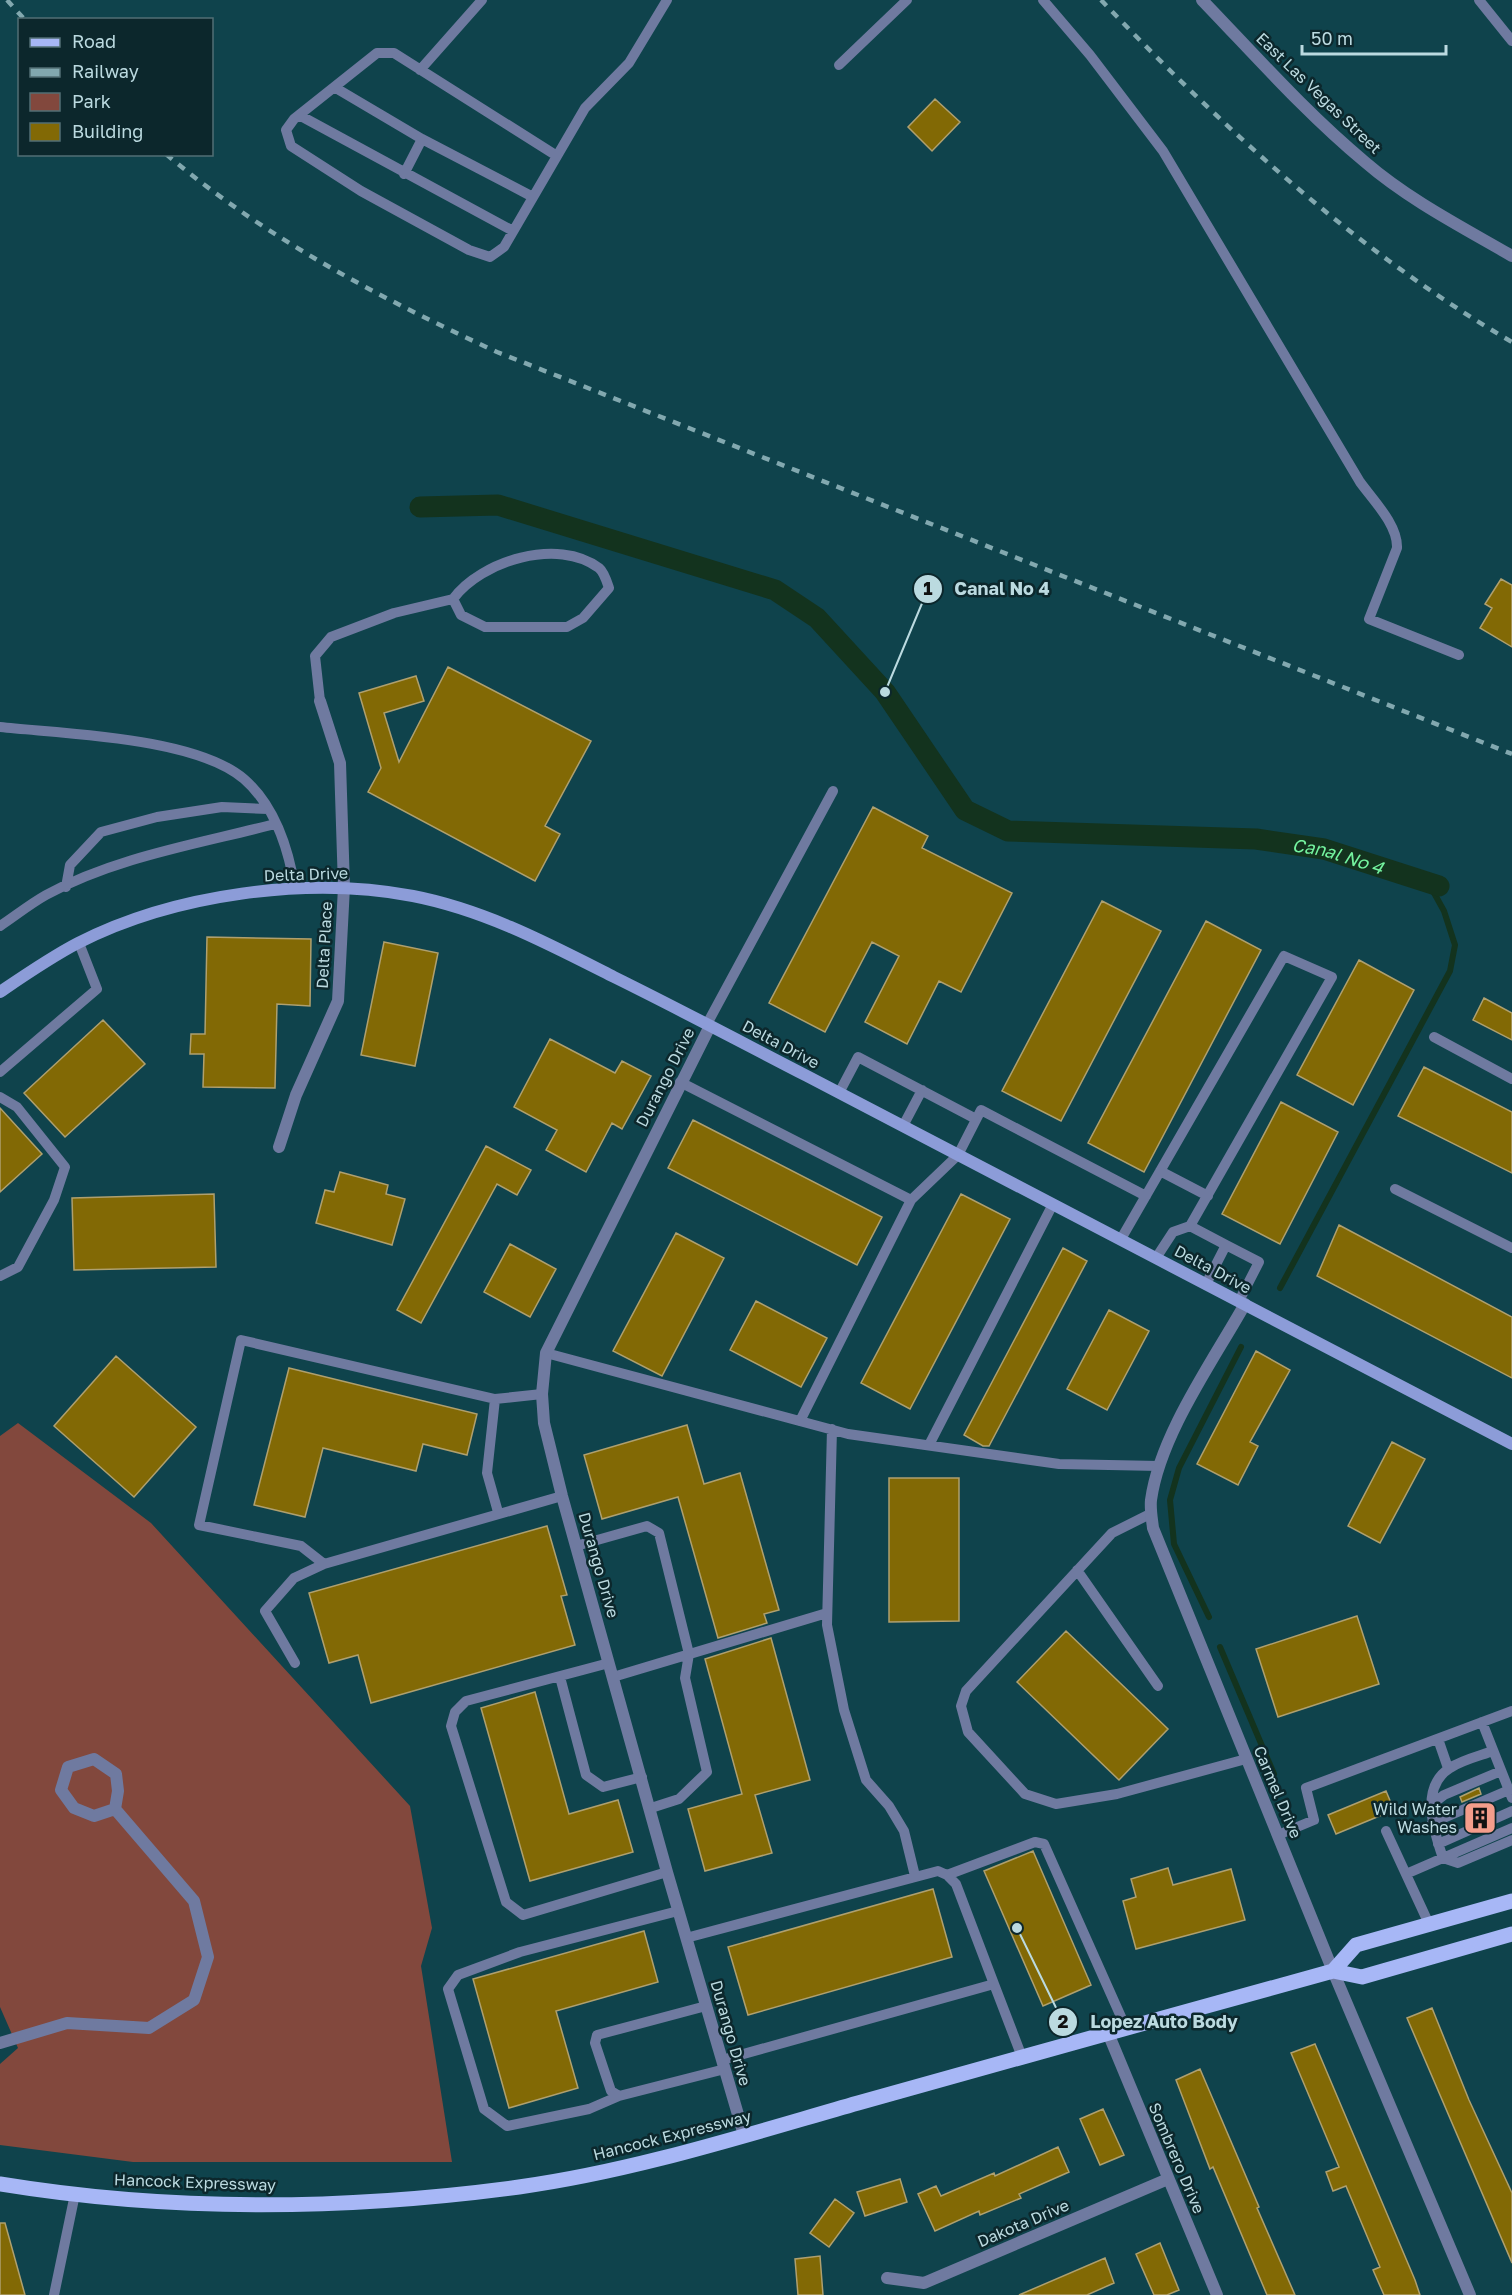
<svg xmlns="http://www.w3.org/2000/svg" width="1512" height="2295" font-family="'Golos Text',sans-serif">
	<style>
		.green { fill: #82483d }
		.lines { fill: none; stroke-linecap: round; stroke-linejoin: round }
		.stream { stroke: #13331e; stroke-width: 6 }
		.canal { stroke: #13331e; stroke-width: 21 }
		.building { fill: #826905; stroke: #afa06f; stroke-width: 1.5 }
		.service { stroke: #6f7aa0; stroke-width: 10 }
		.minor { stroke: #6f7aa0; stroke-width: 12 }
		.tertiary { stroke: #6f7aa0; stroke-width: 12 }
		.secondary { stroke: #8c9cd8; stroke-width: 12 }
		.primary { stroke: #a7b7f6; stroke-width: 15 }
		.rail { stroke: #82a8af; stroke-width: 4.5; stroke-dasharray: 8 8; stroke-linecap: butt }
		.labels { text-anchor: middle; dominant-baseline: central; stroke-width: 5; stroke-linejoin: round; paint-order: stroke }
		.street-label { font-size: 16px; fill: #bbdae0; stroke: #0c272c }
		.poi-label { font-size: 16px; fill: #bbdae0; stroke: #0c272c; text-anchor: end }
		.water-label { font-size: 18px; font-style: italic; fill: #74f39f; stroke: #0c272c }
		.leader { fill: none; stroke: #bbdae0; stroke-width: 2 }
		.callout-dot { fill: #bbdae0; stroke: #0c272c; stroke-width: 2 }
		.mark-label { font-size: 18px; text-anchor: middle; font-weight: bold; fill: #111 }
		.callout-label { font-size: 18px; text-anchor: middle; font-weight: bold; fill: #bbdae0; stroke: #0c272c; stroke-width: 5; stroke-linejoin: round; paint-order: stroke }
	</style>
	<rect width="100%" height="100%" fill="#0f434c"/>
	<path class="green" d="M18 1423 151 1523 410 1806 432 1928 421 1966 452 2162H133L0 2145V2064L18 2048 0 2007V1436Z"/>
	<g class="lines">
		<path class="stream" d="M1280 1288 1450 971 1455 945 1444 911 1428 882
			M1209 1617 1174 1544 1170 1500 1179 1468 1241 1347
			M1220 1647 1274 1774"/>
		<path class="canal" id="s1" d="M420 507 498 505 775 590 817 618 885 692 965 810 1008 831 1256 839 1324 849 1439 886"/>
	</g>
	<path class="building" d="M935 99 960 122 932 151 908 127Z
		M1501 579 1512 585V647L1480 628 1492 608 1485 604Z
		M448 667 591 741 545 826 560 834 535 881 368 792 381 768 359 693 416 676 424 701 384 713 399 762Z
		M873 807 928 836 922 848 1012 893 961 992 939 981 907 1044 865 1022 899 956 872 942 825 1032 769 1003Z
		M1102 901 1161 931 1061 1121 1002 1091Z
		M1206 921 1261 950 1144 1172 1088 1143Z
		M207 937 311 939 310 1006 277 1004 275 1088 203 1087 204 1054H190L191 1034H205Z
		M384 942 438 953 415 1066 361 1055Z
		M1359 960 1414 990 1353 1105 1297 1075Z
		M1484 998 1512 1013V1040L1473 1020Z
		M103 1020 145 1064 65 1137 24 1093Z
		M550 1039 615 1073 622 1061 651 1076 622 1129 612 1123 586 1172 546 1150 557 1130 514 1107Z
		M1424 1067 1512 1112V1173L1398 1116Z
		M1281 1102 1338 1132 1280 1244 1222 1214Z
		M0 1108 42 1154 0 1192Z
		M693 1120 882 1217 857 1265 668 1168Z
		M486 1146 531 1170 517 1195 497 1184 421 1323 397 1310Z
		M340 1172 388 1185 386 1194 405 1199 392 1245 316 1223 325 1190 334 1192Z
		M214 1194 216 1267 74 1270 72 1198Z
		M961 1194 1010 1219 910 1409 861 1383Z
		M1339 1225 1512 1317V1378L1317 1276Z
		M676 1233 724 1258 662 1376 613 1351Z
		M510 1244 556 1269 530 1317 484 1292Z
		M1063 1248 1087 1261 989 1446H983L964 1435Z
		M756 1301 827 1338 801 1387 730 1350Z
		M1109 1310 1149 1331 1107 1410 1067 1389Z
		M1256 1351 1290 1370 1250 1442 1258 1446 1238 1485 1197 1464Z
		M116 1356 196 1427 134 1497 54 1426Z
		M289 1368 477 1414 467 1455 423 1444 416 1471 323 1448 305 1517 254 1505Z
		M687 1425 704 1484 740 1473 779 1610 764 1614 767 1623 718 1638 678 1497 602 1519 584 1455Z
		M1392 1442 1425 1459 1380 1543 1348 1526Z
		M889 1478H959V1621L889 1622Z
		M547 1526 567 1595 561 1596 575 1645 371 1703 358 1655 329 1663 309 1593Z
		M1357 1616 1379 1684 1278 1717 1256 1649Z
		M1066 1631 1168 1729 1119 1780 1017 1682Z
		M771 1638 810 1780 755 1795 772 1853 705 1871 688 1809 742 1794 705 1659Z
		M535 1692 569 1814 618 1800 633 1852 530 1881 481 1708Z
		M1479 1788 1481 1794 1462 1802 1460 1797Z
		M1386 1791 1394 1810 1336 1834 1328 1815Z
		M1487 1808 1489 1813 1470 1821 1468 1816Z
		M1033 1851 1091 1985 1043 2006 984 1871Z
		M1168 1868 1173 1885 1231 1869 1245 1920 1136 1949 1123 1901 1136 1897 1131 1879Z
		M933 1889 952 1957 748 2015 728 1947Z
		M644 1931 658 1982 556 2011 578 2088 509 2108 473 1979Z
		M1432 2008 1469 2100 1512 2193V2263L1407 2018Z
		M1315 2044 1415 2280 1420 2295H1384L1373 2270 1380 2267 1346 2186 1333 2191 1326 2172 1339 2167 1291 2053Z
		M1200 2069 1259 2207 1257 2208 1295 2295H1267L1213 2167 1210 2169 1176 2080Z
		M1103 2109 1124 2155 1100 2165 1080 2119Z
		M1058 2147 1069 2172 1019 2194 1021 2198 980 2215 979 2211 935 2231 918 2194 936 2186 941 2196 994 2173 995 2176Z
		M900 2179 907 2202 865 2216 857 2192Z
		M835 2199 854 2213 829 2247 810 2233Z
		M0 2223H5L25 2295H0Z
		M1160 2243 1179 2290 1167 2295H1154L1136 2254Z
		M820 2256 823 2295H798L795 2259Z
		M1105 2258 1114 2283 1087 2295H1019Z"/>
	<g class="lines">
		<path class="service" d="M1043 0 1090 55 1163 151 1360 482C1373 500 1398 525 1397 548L1369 619 1459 655
			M1479 0 1512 41
			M839 65 907 0
			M420 70 482 0
			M334 87 422 139 533 197
			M299 115 513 231
			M557 156 394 53H377L294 119 286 130 291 146 361 191 469 250 490 257 504 247 585 108 629 63 667 0
			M404 174 422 139
			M320 701 315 656 331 637 394 613 453 599C481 561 558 537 599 568 604 572 607 582 609 588L583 618 567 627H485L461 615 453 599
			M0 727C65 734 195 737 244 779 275 806 289 851 295 889
			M66 887 70 865 101 832 157 817 222 807 268 809
			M0 926C15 916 30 904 46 895 116 857 198 844 275 824
			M707 1024 833 791
			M1434 1037 1512 1079
			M0 1072 97 989 79 943
			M680 1082 911 1200 800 1421
			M839 1093 858 1057 976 1119
			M0 1097 17 1107 65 1167 54 1200 18 1267 0 1276
			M903 1126 922 1090
			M1160 1171 1208 1196
			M1395 1189 1512 1248
			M911 1200 958 1155 981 1110 1146 1196
			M1121 1239 1284 956 1332 977 1190 1226 1226 1245
			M1156 1258 1173 1232 1190 1226
			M1206 1284 1226 1245 1259 1262 1239 1301
			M546 1353 848 1434 1059 1464 1159 1466
			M542 1394 495 1399 241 1340 199 1525 301 1546 324 1564 562 1496
			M495 1399 487 1473 498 1512
			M832 1429 827 1625 844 1710 866 1780 889 1806 904 1831 915 1876
			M929 1445 1053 1204
			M1152 1513 1112 1533 966 1691 961 1706 968 1732 1025 1794 1056 1804 1117 1794 1246 1759
			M576 1546 647 1526 659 1533 689 1654 685 1678 707 1772 679 1799 651 1808
			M1077 1570 1158 1686
			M295 1663 265 1611 294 1578 324 1564
			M609 1663 466 1701 455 1712 451 1726 506 1902 523 1915 667 1872
			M560 1677 586 1775 603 1787 642 1777
			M613 1677 827 1613
			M1482 1722 1512 1798
			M1438 1739 1448 1768
			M1431 1805 1444 1795 1501 1771
			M1432 1823 1509 1790
			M1386 1831 1429 1924
			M1278 1835 1314 1820 1306 1788 1512 1711
			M1438 1844 1512 1811
			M1443 1858C1434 1832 1419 1787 1450 1768 1462 1760 1479 1756 1493 1751
			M1443 1858 1458 1863 1512 1840
			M1406 1874 1512 1828
			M947 1875 1035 1842 1044 1844 1126 2028
			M686 1938 938 1871 947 1875 956 1884 994 1984
			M706 2006 597 2035 595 2043 611 2091 619 2096 725 2069
			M722 2060 994 1984 1022 2057
			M619 2096 589 2109 507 2126 484 2109 448 1989 458 1975 520 1952 678 1911
			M54 2295 75 2194"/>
		<path class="minor" d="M710 1026 546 1353 542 1394 544 1423 562 1496 667 1872 744 2135
			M279 1147 296 1095 338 1001 344 887 340 763 320 701
			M1245 1304C1213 1361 1160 1435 1151 1500 1150 1509 1152 1519 1153 1528L1333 1971
			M94 1759 116 1774 118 1791 115 1809 94 1816 74 1808 61 1790 68 1767Z
			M1108 2033 1217 2295
			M0 2043 67 2023 149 2028 194 2000 208 1957 194 1901 115 1809
			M887 2278 924 2283 1168 2179"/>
		<path class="tertiary" d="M1202 0C1255 55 1306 113 1365 162 1409 200 1462 227 1512 256
			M1333 1971 1470 2295"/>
		<path class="secondary" d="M0 992C25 975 51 957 78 943 174 894 307 876 413 896 485 910 549 944 614 977 679 1009 743 1043 807 1076 1042 1199 1277 1321 1512 1444"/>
		<path class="primary" d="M1333 1971 1356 1945 1512 1901
			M0 2184C170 2212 348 2210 519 2187 634 2171 746 2135 858 2103 1016 2059 1175 2014 1333 1971L1362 1977 1512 1934"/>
		<path class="rail" d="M7 0 25 20
			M1101 0C1224 129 1357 252 1512 342
			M166 154C265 238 380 298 497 352L1512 754"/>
	</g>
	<defs>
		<g id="building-square" transform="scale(1.725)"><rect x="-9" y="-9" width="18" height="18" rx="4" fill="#f49d8b" stroke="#0c272c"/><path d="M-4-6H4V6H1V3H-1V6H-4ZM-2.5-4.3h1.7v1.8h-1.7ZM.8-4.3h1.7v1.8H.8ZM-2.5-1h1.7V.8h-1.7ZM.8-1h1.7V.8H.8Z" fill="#111"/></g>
	</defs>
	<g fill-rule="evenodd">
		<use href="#building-square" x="1480" y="1818"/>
	</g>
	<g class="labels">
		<g class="street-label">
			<text transform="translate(1319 93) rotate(44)">East Las Vegas Street</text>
			<text transform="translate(306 874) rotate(-2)">Delta Drive</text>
			<text transform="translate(324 945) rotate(-87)">Delta Place</text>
			<text transform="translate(781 1044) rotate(28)">Delta Drive</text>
			<text transform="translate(665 1077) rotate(-63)">Durango Drive</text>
			<text transform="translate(1213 1269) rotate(28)">Delta Drive</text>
			<text transform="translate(599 1565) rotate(74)">Durango Drive</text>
			<text transform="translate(1278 1792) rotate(67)">Carmel Drive</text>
			<text transform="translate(731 2033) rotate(74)">Durango Drive</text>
			<text transform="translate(672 2135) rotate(-14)">Hancock Expressway</text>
			<text transform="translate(1177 2158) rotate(67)">Sombrero Drive</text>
			<text transform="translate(195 2182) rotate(2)">Hancock Expressway</text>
			<text transform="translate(1023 2223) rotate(-23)">Dakota Drive</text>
		</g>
		<g class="poi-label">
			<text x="1457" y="1809">Wild Water<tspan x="1457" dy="18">Washes</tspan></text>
		</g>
		<g class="water-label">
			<text stroke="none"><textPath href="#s1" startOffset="1041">Canal No 4</textPath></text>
		</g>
	</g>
	<path class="leader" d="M885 692L928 589M1017 1928L1063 2022"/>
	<g class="callout-dot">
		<circle cx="885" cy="692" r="6"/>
		<circle cx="1017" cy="1928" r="6"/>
		<circle cx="928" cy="589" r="15"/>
		<circle cx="1063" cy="2022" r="15"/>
	</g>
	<g class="mark-label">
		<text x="928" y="595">1</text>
		<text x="1063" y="2028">2</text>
	</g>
	<g class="callout-label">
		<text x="1002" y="595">Canal No 4</text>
		<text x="1164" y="2028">Lopez Auto Body</text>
	</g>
	<rect x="18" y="18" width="195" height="138" fill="#0c272c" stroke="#526f74" stroke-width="1.5"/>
	<rect x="30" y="38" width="30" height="9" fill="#a7b7f6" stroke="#526f74" stroke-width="1.5"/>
	<text x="72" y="48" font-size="18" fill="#bbdae0">Road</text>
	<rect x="30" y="68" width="30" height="9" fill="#82a8af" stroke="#526f74" stroke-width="1.5"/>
	<text x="72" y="78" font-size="18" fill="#bbdae0">Railway</text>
	<rect x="30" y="93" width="30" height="18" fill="#82483d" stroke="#526f74" stroke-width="1.5"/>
	<text x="72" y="108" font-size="18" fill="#bbdae0">Park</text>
	<rect x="30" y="123" width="30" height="18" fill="#826905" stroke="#526f74" stroke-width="1.5"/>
	<text x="72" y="138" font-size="18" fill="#bbdae0">Building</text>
	<path d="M1302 45v9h144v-9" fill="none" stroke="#bbdae0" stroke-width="3"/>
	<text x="1311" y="45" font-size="18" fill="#bbdae0" stroke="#0c272c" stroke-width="4.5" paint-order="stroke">50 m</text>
</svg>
